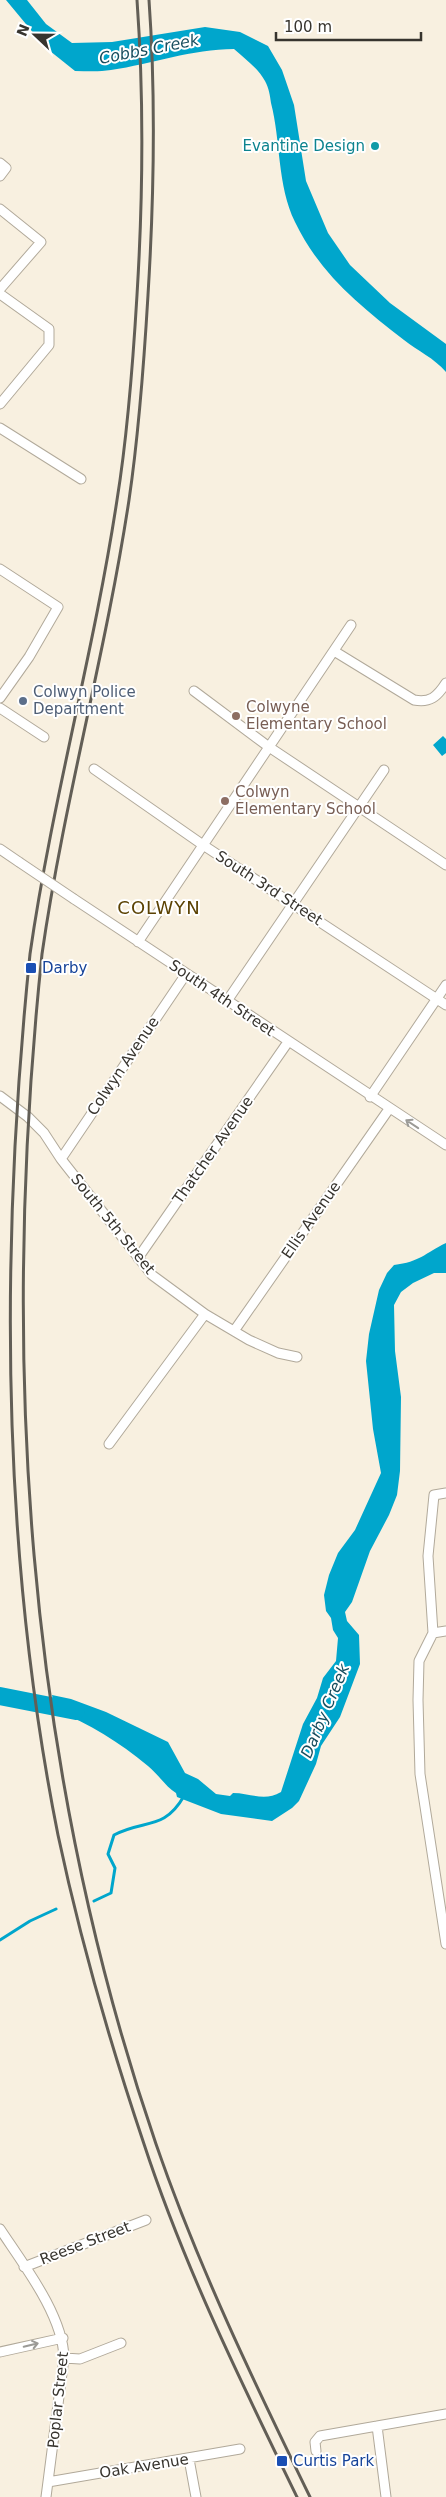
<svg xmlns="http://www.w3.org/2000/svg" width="446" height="2497" font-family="'DejaVu Sans',sans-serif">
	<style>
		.water { fill: #00a6cc }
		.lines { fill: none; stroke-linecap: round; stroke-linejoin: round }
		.stream { stroke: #00a6cc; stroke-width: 3 }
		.river { stroke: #00a6cc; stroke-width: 18 }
		.minor-casing { stroke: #b1a99a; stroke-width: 11 }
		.minor { stroke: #fff; stroke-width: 9 }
		.rail { stroke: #625e56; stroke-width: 3 }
		.minor-bridge-casing { stroke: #b1a99a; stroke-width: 11; stroke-linecap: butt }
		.minor-bridge { stroke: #fff; stroke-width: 9 }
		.oneway { stroke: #9b9a96 }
		.culture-dot { fill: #0f9aa8; stroke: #fff; stroke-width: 2 }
		.service-dot { fill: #5c6f8a; stroke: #fff; stroke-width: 2 }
		.education-dot { fill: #8d6e63; stroke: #fff; stroke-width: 2 }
		.transit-dot { fill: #1a4fb4; stroke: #fff; stroke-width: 2 }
		.labels { text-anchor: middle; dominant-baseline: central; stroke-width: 4; stroke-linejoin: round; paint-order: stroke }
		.culture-label { font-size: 15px; fill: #0d838f; stroke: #fff; text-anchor: end }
		.service-label { font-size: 15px; fill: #4e5e75; stroke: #fff; text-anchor: start }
		.education-label { font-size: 15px; fill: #785e54; stroke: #fff; text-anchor: start }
		.street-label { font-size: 15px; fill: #37342e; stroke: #fff }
		.transit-label { font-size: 15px; fill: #164399; stroke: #fff; text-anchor: start }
		.water-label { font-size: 16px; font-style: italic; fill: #174d5e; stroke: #fff }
		.quarter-label { font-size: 18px; letter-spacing: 1px; fill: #5b4203; stroke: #fff }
	</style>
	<rect width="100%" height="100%" fill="#f8f0e0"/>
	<path class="water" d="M6 0H27L46 24 72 43 112 42 205 27 240 32 268 46 282 70 294 105 306 181 328 233 350 265 390 303 446 344V372C434 358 418 351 404 340 359 305 320 274 295 222 277 185 281 142 271 103 270 96 269 88 265 81 258 68 245 59 234 49 192 49 152 64 111 70 99 72 87 71 75 71L45 47Z
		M443 736 446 739V753L442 756 433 745Z
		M446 1243V1273H434L413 1283 401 1292 394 1305 395 1351 401 1397 400 1471 397 1495 389 1515 370 1551 352 1602 345 1612 347 1621 359 1635 360 1664 340 1717 321 1746 316 1764 299 1801 292 1808 272 1821 221 1814 177 1797 176 1793C166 1787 158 1774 148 1766 119 1742 90 1724 55 1710L52 1695 71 1699 106 1712 168 1742 185 1773 198 1779 216 1794 230 1796 233 1793C251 1793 264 1802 281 1792L303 1724 317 1698 323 1678 336 1661 338 1638 333 1630 331 1618 326 1611 324 1595 329 1575 338 1553 355 1530 381 1473 373 1429 366 1361 369 1334 379 1290 387 1273 394 1265C420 1262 425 1253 446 1243Z"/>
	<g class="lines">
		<path class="stream" d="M94 1901 111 1893 115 1868 108 1854 114 1835C144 1819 164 1831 184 1796
			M0 1940 30 1921 56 1909"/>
		<path class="river" d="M0 1696 76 1711"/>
		<g class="minor-casing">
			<path id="minor" d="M0 163 6 168 0 176
				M0 209 41 242 0 289
				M0 294 49 329V345L0 404
				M0 428 81 479
				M0 569 58 607 29 657 0 698
				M334 651 414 700C430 703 437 697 446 683
				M194 691 269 747 446 865
				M0 708 44 737
				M94 769 203 845 446 1005
				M0 849 19 862
				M74 899 446 1145
				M138 942 351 625
				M227 1001 384 770
				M0 1096 28 1117 44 1133 61 1159 152 1275 205 1314 249 1340 278 1353 297 1357
				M370 1097 446 985
				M61 1159 186 974
				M138 1258 288 1042
				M234 1331 389 1109
				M109 1444 205 1314
				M446 1493 434 1495 428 1556 433 1633 419 1661 418 1700 420 1774 446 1944
				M433 1633 446 1631
				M0 2229C23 2264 63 2315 64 2358L46 2497
				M24 2267 146 2220
				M0 2352 63 2338
				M64 2358 80 2359 121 2343
				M377 2426 386 2497
				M316 2451 315 2442 320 2436 446 2414
				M189 2459 196 2497
				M48 2482 240 2449"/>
		</g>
		<use href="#minor" class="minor"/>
		<path class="rail" d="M137 0C144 98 143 197 137 295 133 363 128 432 117 500 94 652 52 801 30 954 0 1246 0 1545 58 1835 80 1939 110 2043 144 2144 184 2266 241 2382 297 2497
			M149 0C156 98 154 197 148 295 144 363 139 432 129 500 106 652 64 801 42 954 0 1354 25 1762 156 2144 198 2266 254 2382 310 2497"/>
		<g class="minor-bridge-casing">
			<path id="minor-bridge" d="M19 862 74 899"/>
		</g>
		<use href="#minor-bridge" class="minor-bridge"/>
	</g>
	<defs><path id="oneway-shaft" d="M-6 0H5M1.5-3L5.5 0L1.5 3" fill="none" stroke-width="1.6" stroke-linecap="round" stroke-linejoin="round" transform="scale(1.25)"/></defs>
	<g class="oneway">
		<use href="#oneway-shaft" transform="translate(412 1124) rotate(-146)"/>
		<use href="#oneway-shaft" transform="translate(31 2345) rotate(-13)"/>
	</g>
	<circle class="culture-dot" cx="375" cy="146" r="5"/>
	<circle class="service-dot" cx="23" cy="701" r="5"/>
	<g class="education-dot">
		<circle cx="236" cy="716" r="5"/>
		<circle cx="225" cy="801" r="5"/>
	</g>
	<g class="transit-dot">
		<rect x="25" y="962" width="12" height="12" rx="2.5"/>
		<rect x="276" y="2455" width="12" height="12" rx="2.5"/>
	</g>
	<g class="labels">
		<g class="culture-label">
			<text x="365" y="146">Evantine Design</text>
		</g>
		<g class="service-label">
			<text x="33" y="692">Colwyn Police<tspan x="33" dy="17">Department</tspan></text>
		</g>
		<g class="education-label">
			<text x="246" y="707">Colwyne<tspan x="246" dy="17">Elementary School</tspan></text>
			<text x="235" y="792">Colwyn<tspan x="235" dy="17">Elementary School</tspan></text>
		</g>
		<g class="street-label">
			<text transform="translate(269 888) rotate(33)">South 3rd Street</text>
			<text transform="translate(222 998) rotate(34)">South 4th Street</text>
			<text transform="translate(123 1066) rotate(-56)">Colwyn Avenue</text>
			<text transform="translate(213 1150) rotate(-55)">Thatcher Avenue</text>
			<text transform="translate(311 1220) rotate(-55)">Ellis Avenue</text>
			<text transform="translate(113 1224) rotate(51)">South 5th Street</text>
			<text transform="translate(85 2243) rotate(-21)">Reese Street</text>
			<text transform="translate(58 2400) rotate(-84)">Poplar Street</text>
			<text transform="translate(144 2466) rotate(-9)">Oak Avenue</text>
		</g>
		<g class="transit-label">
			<text x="42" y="968">Darby</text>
			<text x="293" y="2461">Curtis Park</text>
		</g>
		<g class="water-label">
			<text transform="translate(149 49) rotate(-11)">Cobbs Creek</text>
			<text transform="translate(325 1711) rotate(-67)">Darby Creek</text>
		</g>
		<g class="quarter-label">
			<text x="159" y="907">COLWYN</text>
		</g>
	</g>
	<g transform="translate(35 35) rotate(292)" stroke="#ffffff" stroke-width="4" paint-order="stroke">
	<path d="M0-4L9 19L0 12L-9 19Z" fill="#37342e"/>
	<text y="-8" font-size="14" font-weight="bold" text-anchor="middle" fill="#37342e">N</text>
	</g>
	<path d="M276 32v8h145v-8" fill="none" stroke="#37342e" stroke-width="2.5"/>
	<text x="284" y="32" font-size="15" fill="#37342e" stroke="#ffffff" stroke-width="4" paint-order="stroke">100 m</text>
</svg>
